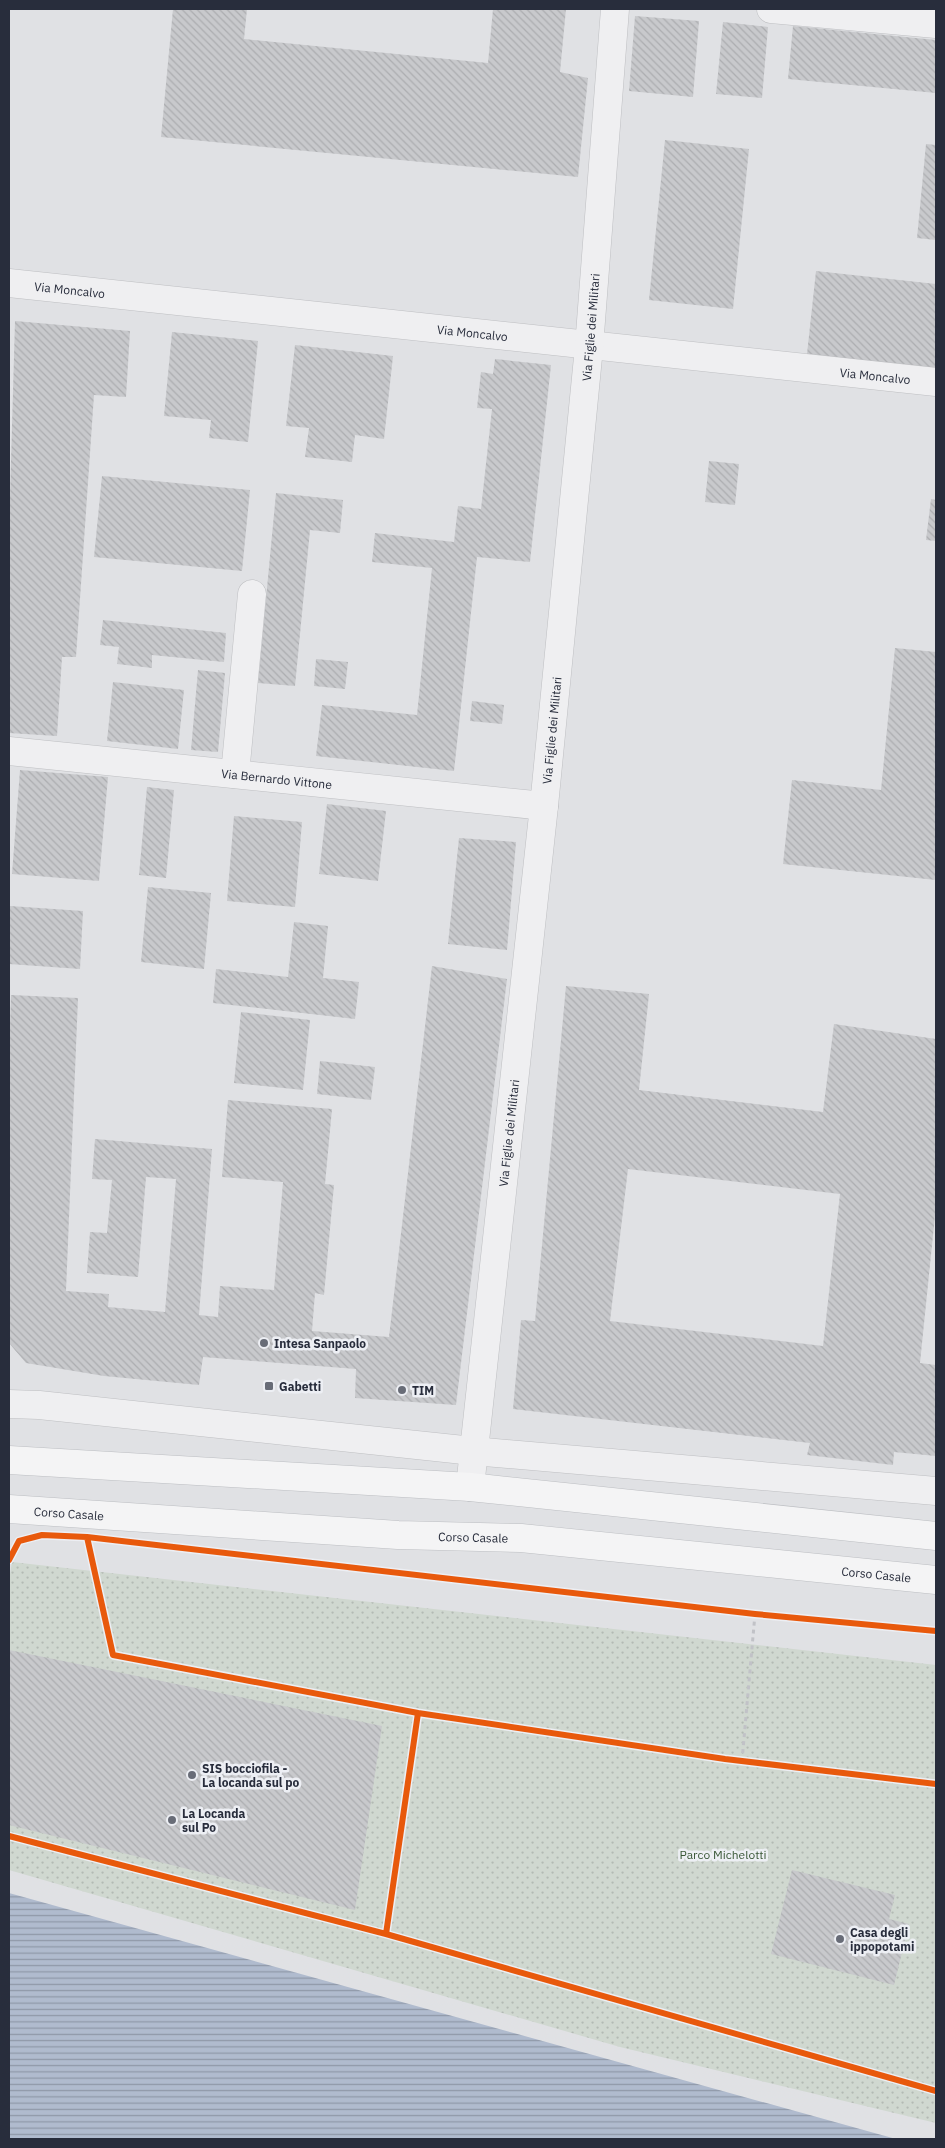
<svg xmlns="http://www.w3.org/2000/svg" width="945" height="2148" font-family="'IBM Plex Sans',sans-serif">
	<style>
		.park { fill: url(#park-dots) }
		.water { fill: url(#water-rules) }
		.building { fill: url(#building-back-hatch); fill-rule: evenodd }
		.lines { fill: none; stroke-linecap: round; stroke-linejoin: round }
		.minor-casing { stroke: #bebfc2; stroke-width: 29 }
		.major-casing { stroke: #bcbec2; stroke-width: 29 }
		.path { stroke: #c1c2c7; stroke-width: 3; stroke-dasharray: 4 4; stroke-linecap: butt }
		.minor { stroke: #efeff1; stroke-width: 28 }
		.major { stroke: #f4f4f5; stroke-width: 28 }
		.cycleway-casing { stroke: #edeff4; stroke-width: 9 }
		.cycleway { stroke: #e8590c; stroke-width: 6 }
		.poi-dot { fill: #686c77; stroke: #edeff4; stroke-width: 2 }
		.labels { text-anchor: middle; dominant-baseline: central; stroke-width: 5; stroke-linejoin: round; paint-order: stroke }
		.street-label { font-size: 12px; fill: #282d3c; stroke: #edeff4 }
		.poi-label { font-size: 12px; font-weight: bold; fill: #282d3c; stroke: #edeff4; text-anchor: start }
		.park-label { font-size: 12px; fill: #395736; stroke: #edeff4 }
	</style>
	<defs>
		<pattern id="park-dots" width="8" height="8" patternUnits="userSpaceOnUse" patternTransform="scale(1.25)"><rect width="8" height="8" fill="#d0d8d0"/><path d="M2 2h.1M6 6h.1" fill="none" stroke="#b3bab4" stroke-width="1.8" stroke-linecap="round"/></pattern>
		<pattern id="water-rules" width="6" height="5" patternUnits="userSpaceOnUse" patternTransform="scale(1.25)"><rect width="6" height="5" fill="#b0bbce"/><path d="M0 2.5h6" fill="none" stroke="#8f98a8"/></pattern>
		<pattern id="building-back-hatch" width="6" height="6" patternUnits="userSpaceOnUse" patternTransform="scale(1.25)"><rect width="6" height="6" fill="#c8c9cc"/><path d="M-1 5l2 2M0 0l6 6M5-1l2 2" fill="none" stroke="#acadb0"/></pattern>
	</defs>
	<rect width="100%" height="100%" fill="#e0e1e4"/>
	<path class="park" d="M12 1562 936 1665V2123L620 2047 9 1870V1580Z"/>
	<path class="water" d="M9 1893 896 2139H9Z"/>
	<path class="building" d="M173 9H247L244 39 488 63 493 9H566L560 72 588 78 578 177 161 137Z
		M635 16 699 21 693 97 629 91Z
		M723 22 768 27 762 98 716 94Z
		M793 26 936 40V93L788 79Z
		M665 140 749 149 733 309 649 300Z
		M926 144 936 145V240L917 238Z
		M816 271 936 284V369L807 354Z
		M15 321 130 331 126 397 94 395 76 657H62L57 736 9 733V532Z
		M172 332 258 341 248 442 209 438 211 420 164 416Z
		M295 345 393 356 384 439 355 435 352 462 305 457 309 428 286 426Z
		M495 359 551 365 530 562 477 557 454 771 316 756 322 705 417 715 432 568 372 562 375 533 454 542 458 506 481 509 492 409 477 408 481 372 493 374Z
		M709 461 739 464 735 505 705 502Z
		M102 476 250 490 242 571 94 557Z
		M276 493 343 500 340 533 310 530 295 686 258 683Z
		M931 499 936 500V541L926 540Z
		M103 620 226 633 224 662 152 655V668L117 664 119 647 100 645Z
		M895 648 936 652V880L783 864 792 780 881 790Z
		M316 659 348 662 345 689 314 686Z
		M198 670 225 673 218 752 191 750Z
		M113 682 184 690 178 749 107 741Z
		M472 701 504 705 502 724 470 721Z
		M20 770 108 777 99 881 12 874Z
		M147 787 174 790 166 878 139 875Z
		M327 804 386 811 378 881 319 874Z
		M234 816 302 822 295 907 227 901Z
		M459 838 516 842 507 950 448 944Z
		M148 887 211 893 204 969 141 962Z
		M10 906 83 911 80 969 9 964Z
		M294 922 328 926 323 978 359 982 355 1019 213 1003 216 969 288 977Z
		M432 966 507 979 456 1405 355 1398 356 1369 203 1357 199 1385 104 1376 26 1363 9 1343V1058L11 995 78 998 66 1291 109 1294 108 1307 165 1312 176 1179 146 1177 138 1277 87 1273 90 1232 107 1233 112 1180 92 1179 95 1139 212 1149 199 1315 218 1317 220 1286 274 1290 283 1182 222 1177 228 1100 332 1109 325 1184 334 1185 324 1295 315 1293 312 1331 389 1337Z
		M566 986 649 994 639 1090 823 1112 834 1024 936 1039V1206L920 1363 936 1365V1456L894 1452 893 1465 807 1455 810 1443 513 1409 521 1320 535 1321ZM628 1169 840 1194 823 1346 610 1321Z
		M241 1012 310 1020 303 1090 234 1083Z
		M320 1061 375 1067 371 1100 317 1094Z
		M9 1650 382 1726 355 1910 9 1825Z
		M792 1870 895 1895 889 1919 909 1924 894 1985 771 1954Z"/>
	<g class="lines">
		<g class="minor-casing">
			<g id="minor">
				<path d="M771 9 936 24"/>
				<path id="s1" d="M9 283 936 382"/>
				<path id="s2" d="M9 751 544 806"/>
				<path d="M235 774 252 594"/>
				<path d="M9 1404 39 1405 473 1451 936 1491"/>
				<path id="s3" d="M470 1487 544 806 589 347 615 9"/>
			</g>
		</g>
		<g class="major-casing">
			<g id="major">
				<path d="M9 1460 470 1487 936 1536"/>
				<path id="s4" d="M9 1509 398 1535 521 1538 936 1580"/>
			</g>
		</g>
		<path class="path" d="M742 1761 755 1614"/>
		<use href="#minor" class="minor"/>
		<use href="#major" class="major"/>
		<g class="cycleway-casing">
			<path id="cycleway" d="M87 1537 113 1655 418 1713
				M9 1560 19 1541 42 1535 87 1537 755 1614 936 1631
				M9 1836 386 1934 936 2091
				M386 1934 418 1713 725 1759 936 1784"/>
		</g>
		<use href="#cycleway" class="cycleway"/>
	</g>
	<g class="poi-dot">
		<circle cx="264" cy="1343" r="5"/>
		<rect x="264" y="1381" width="10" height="10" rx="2.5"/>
		<circle cx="402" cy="1390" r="5"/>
		<circle cx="192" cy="1775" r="5"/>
		<circle cx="172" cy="1820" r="5"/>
		<circle cx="840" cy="1939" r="5"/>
	</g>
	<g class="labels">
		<g class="street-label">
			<text stroke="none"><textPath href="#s1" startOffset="61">Via Moncalvo</textPath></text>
			<text stroke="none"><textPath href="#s3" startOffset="1166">Via Figlie dei Militari</textPath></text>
			<text stroke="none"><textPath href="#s1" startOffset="466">Via Moncalvo</textPath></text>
			<text stroke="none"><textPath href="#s1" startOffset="871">Via Moncalvo</textPath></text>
			<text stroke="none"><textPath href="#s3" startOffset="761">Via Figlie dei Militari</textPath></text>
			<text stroke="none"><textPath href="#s2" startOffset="269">Via Bernardo Vittone</textPath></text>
			<text stroke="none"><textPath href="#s3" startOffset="356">Via Figlie dei Militari</textPath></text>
			<text stroke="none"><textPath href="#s4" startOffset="60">Corso Casale</textPath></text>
			<text stroke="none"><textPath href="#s4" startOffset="465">Corso Casale</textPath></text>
			<text stroke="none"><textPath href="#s4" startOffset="870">Corso Casale</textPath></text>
		</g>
		<g class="poi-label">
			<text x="274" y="1343">Intesa Sanpaolo</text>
			<text x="279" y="1386">Gabetti</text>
			<text x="412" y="1390">TIM</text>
			<text x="202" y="1768">SIS bocciofila -<tspan x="202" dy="14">La locanda sul po</tspan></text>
			<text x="182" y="1813">La Locanda<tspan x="182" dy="14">sul Po</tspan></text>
			<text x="850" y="1932">Casa degli<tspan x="850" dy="14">ippopotami</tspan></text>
		</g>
		<g class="park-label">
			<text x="723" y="1854">Parco Michelotti</text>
		</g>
	</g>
	<rect width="945" height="2148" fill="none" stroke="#282d3c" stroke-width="20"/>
</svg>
